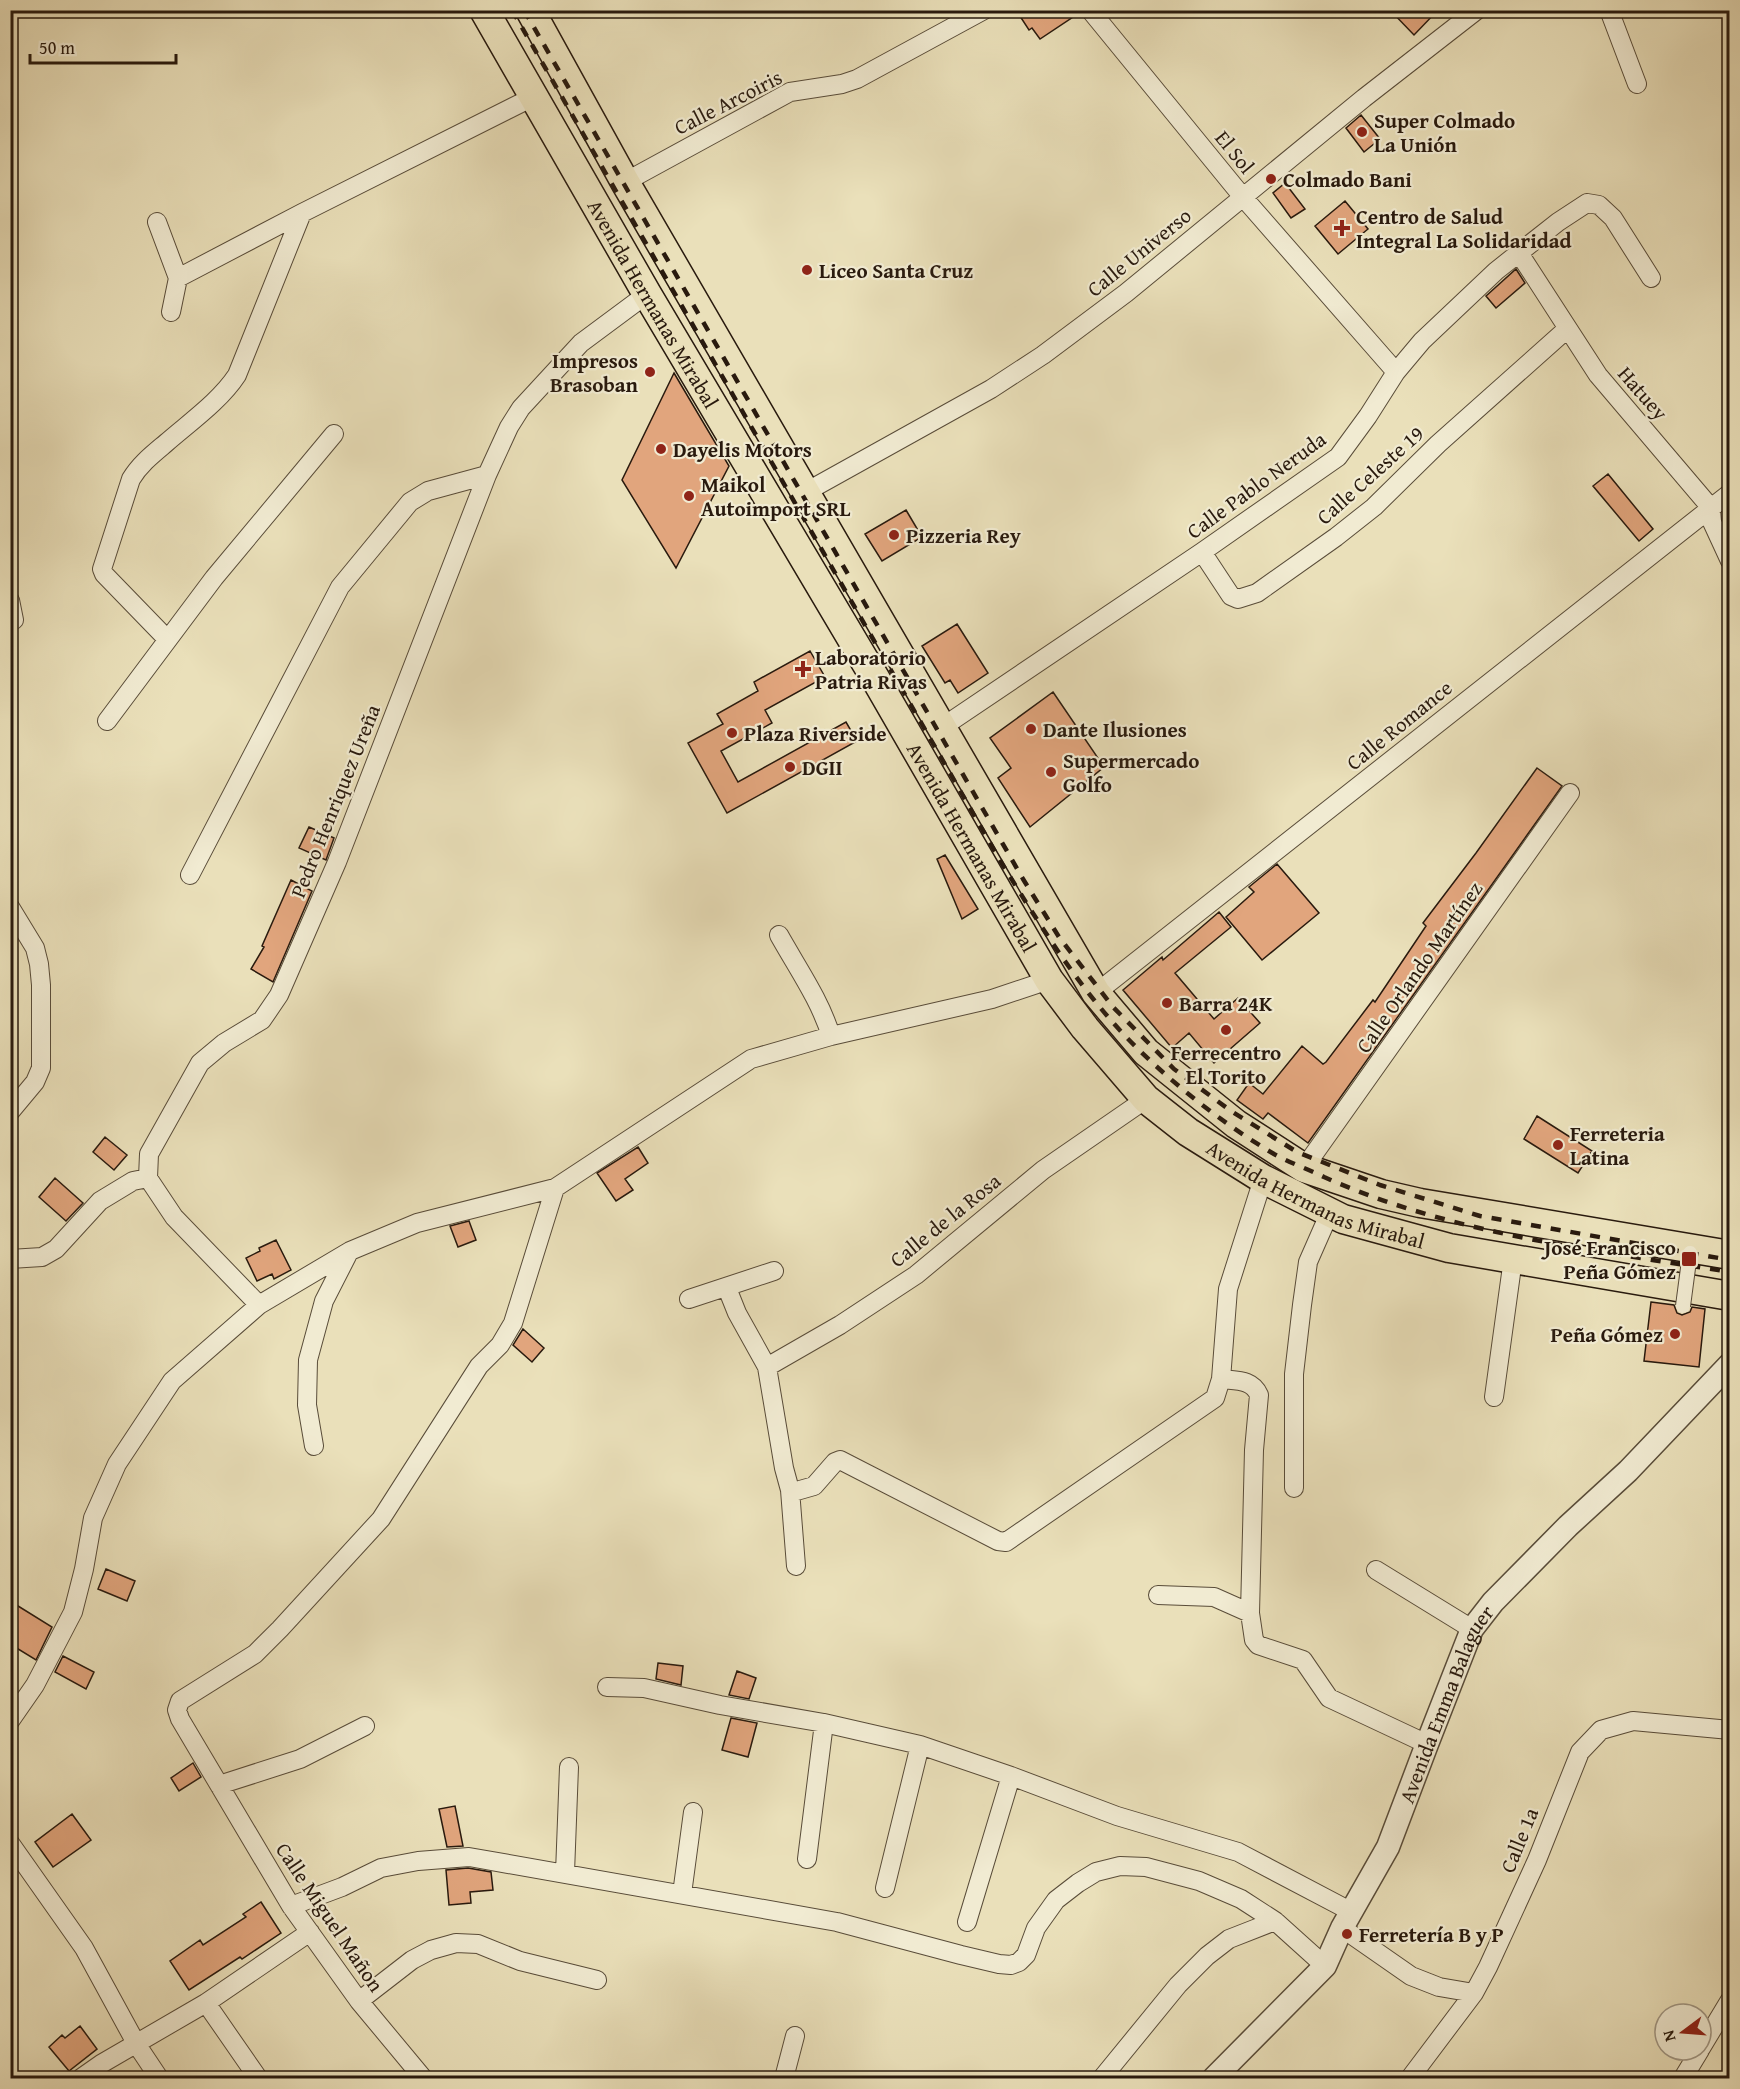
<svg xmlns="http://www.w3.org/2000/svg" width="1740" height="2089" font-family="'Gentium Book Plus',serif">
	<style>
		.building { fill: #e1a57d; stroke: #291a0e; stroke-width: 1.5 }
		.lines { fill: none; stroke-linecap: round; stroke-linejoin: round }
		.minor-casing { stroke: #594c39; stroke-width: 20 }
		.tertiary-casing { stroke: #594c39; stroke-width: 25 }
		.primary-casing { stroke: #291a0e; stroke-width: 31 }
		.minor { stroke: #f1ebd2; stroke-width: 18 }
		.tertiary { stroke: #f1ebd2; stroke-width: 22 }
		.primary { stroke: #eae0ba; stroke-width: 28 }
		.rail { stroke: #291a0e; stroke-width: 4.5; stroke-dasharray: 10 10; stroke-linecap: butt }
		.pedestrian-bridge-casing { stroke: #594c39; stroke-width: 16; stroke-linecap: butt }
		.pedestrian-bridge { stroke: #f1ebd2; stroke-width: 14 }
		.poi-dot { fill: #8f2418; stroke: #f1ebd2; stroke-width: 2 }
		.labels { text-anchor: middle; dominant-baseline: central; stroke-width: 4.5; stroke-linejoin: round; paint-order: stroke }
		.street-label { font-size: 21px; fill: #291a0e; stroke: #f1ebd2 }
		.poi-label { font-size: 21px; font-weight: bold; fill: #291a0e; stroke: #f1ebd2; text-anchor: start }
	</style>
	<rect width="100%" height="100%" fill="#eae0ba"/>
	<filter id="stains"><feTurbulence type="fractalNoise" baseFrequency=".00333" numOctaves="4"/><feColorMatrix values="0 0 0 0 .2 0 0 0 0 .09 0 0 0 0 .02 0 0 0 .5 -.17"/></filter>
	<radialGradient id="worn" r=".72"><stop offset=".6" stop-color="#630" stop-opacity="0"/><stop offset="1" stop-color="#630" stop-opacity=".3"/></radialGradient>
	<path class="building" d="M1016 10H1079V13L1040 39 1032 28 1029 30Z
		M1390 10H1438L1414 35Z
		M1361 115 1380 139 1364 152 1346 128Z
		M1285 183 1305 209 1291 218 1273 193Z
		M1345 201 1368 229 1338 254 1315 226Z
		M1516 269 1525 283 1496 308 1486 296Z
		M674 373 729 466 676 568 622 480Z
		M1608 474 1653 529 1639 541 1593 486Z
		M906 510 922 537 882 561 865 534Z
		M957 624 988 673 958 693 950 680 945 683 922 646Z
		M810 651 825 677 765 710 772 723 721 751 738 782 846 722 857 741 727 813 688 743 723 724 717 714 758 691 754 682Z
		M1053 692 1104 767 1030 827 998 778 1011 768 990 738Z
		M1537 768 1562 786 1308 1143 1268 1113 1263 1119 1237 1100 1249 1083 1263 1094 1302 1046 1323 1064 1326 1062 1373 1000 1375 1002 1426 926 1423 923 1476 853Z
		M309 827 334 838 326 860 299 848Z
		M945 855 978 909 962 919 937 859Z
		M1277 864 1319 913 1262 960 1226 917 1254 892 1249 887Z
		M291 880 312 891 273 982 251 969 264 947 262 946Z
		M1219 912 1231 927 1175 973 1214 1019 1238 998 1260 1023 1214 1063 1189 1033 1172 1048 1123 990 1162 957 1163 960Z
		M1537 1116 1592 1151 1578 1173 1524 1139Z
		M105 1137 127 1155 114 1170 93 1152Z
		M638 1147 648 1163 625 1179 633 1190 616 1201 597 1173Z
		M55 1178 83 1203 66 1221 39 1197Z
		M469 1221 476 1240 458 1247 450 1226Z
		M276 1240 291 1270 274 1279 272 1274 257 1281 246 1258 260 1251 259 1248Z
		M1651 1302 1674 1305 1677 1313 1682 1315 1690 1312 1692 1307 1705 1309 1699 1367 1644 1361Z
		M523 1329 544 1348 532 1362 513 1345Z
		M106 1569 135 1581 127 1601 98 1589Z
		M10 1601 52 1627 36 1660 10 1644Z
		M63 1656 94 1672 86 1689 55 1672Z
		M658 1663 683 1666 681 1685 656 1679Z
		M737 1671 756 1678 749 1699 729 1695Z
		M731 1718 757 1723 748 1757 722 1750Z
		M193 1763 201 1777 179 1791 171 1778Z
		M455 1806 463 1846 447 1847 439 1809Z
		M72 1814 91 1840 53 1867 35 1842Z
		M468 1868 491 1872 493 1890 470 1892 471 1903 449 1905 446 1870Z
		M261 1902 281 1933 242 1959 240 1957 189 1990 170 1961 200 1940 203 1945 246 1917 243 1914Z
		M80 2026 97 2049 69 2071 49 2047 62 2035 65 2038Z"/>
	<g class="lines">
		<g class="minor-casing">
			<path id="minor" d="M1090 10 1242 196 1396 372
				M1609 10 1637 84
				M625 182 790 92 842 84 857 79 984 10
				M157 222 178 278 171 312
				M1519 253 1598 375 1711 508 1712 522 1730 561
				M178 278 302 213 533 97
				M804 493 991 389 1043 355 1126 293 1364 98 1477 10
				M1202 552 1231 596 1238 599 1257 593 1336 537 1374 507 1438 444 1567 329
				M10 600 14 620
				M167 639 104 574 102 569 131 479C140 464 153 454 166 443 190 422 220 401 237 375L302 213
				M107 721 214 578 334 434
				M941 728 1202 552 1338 457 1368 416 1396 372 1422 341 1496 271 1558 222 1587 203 1599 205 1613 218 1651 278
				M190 875 340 587 410 502 428 491 487 475
				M10 907 35 948 39 964 41 985V1068L35 1082 10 1112
				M779 935C798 969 820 1000 831 1036
				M1096 993 1730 493
				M1304 1168 1570 793
				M10 1259 42 1257 56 1249 100 1201 133 1181 148 1178
				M727 1288 737 1313 767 1367 784 1468 790 1490 796 1566
				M689 1299 774 1271
				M259 1305 174 1217 148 1178 149 1154 200 1063 224 1043 262 1020 279 995 337 862 487 475 509 427 521 408 581 343 647 294
				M767 1367 840 1325 916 1275 1043 1170 1146 1099
				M1221 1379C1237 1381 1252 1379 1259 1395L1254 1450 1250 1613 1254 1640 1258 1645 1303 1660 1329 1698 1427 1744
				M1494 1397 1513 1259
				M314 1446 307 1405 308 1360 324 1301 349 1252
				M1294 1488V1374L1302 1305 1308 1262 1330 1212
				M790 1490 793 1492 814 1486 835 1462 840 1460 998 1541 1006 1542 1215 1398 1221 1379 1228 1289 1263 1179
				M1376 1570 1472 1629
				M1158 1595 1214 1597 1250 1613
				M607 1687 644 1688 720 1705 824 1723 920 1745 1011 1776 1117 1816 1238 1852 1352 1912
				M10 1721 35 1685 73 1612 84 1569 93 1518 117 1464 172 1381 259 1305 350 1251 417 1223 555 1188 751 1059 831 1036 992 999 1049 980
				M219 1785 300 1759 365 1726
				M10 1843 84 1948 137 2045 159 2078
				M807 1859 824 1723
				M565 1873 569 1767
				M885 1888 920 1745
				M682 1894 693 1812
				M291 1906 342 1887 381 1868 418 1861 469 1857 837 1922 961 1955 999 1964 1011 1965 1019 1962 1026 1955 1036 1928 1056 1900 1078 1883 1096 1872 1120 1866 1146 1867 1199 1881 1241 1899 1275 1921 1325 1966
				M967 1922 1011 1776
				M1342 1928 1411 1976 1439 1987 1474 1993
				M359 2001 412 1960 431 1950 456 1943 478 1944 520 1961 597 1980
				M206 2003 258 2078
				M1701 2048 1730 2000
				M81 2078 101 2064 206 2003 310 1932
				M423 2078 359 2001 291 1906 180 1719 177 1710 180 1701 255 1654 280 1629 381 1519 479 1366 500 1345 513 1323 555 1188
				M784 2078 795 2036
				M1102 2078 1178 1985 1207 1956 1229 1939 1275 1921
				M1410 2078 1474 1993 1488 1967 1537 1860 1580 1752 1601 1730 1633 1721 1730 1730
				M1683 2078 1700 2050"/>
		</g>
		<g class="tertiary-casing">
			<g id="tertiary">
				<path id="s1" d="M1214 2078 1325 1966 1342 1928 1388 1847 1427 1744 1472 1629 1493 1602 1568 1526 1628 1471 1730 1364"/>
			</g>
		</g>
		<g class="primary-casing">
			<g id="primary">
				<path id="s2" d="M484 10 647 294 875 678 1049 980 1085 1028 1146 1099 1188 1132 1263 1179 1343 1219 1449 1248 1730 1296"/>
				<path d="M530 10 625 182 1096 993 1146 1052 1236 1124 1304 1168 1381 1194 1420 1203 1730 1255"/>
			</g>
		</g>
		<use href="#minor" class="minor"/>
		<use href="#tertiary" class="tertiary"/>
		<use href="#primary" class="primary"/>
		<path class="rail" d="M512 10 1001 862C1041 927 1083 995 1138 1049 1178 1088 1225 1125 1274 1154 1290 1163 1308 1169 1324 1177 1451 1234 1593 1250 1730 1272
			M524 10 1023 879 1059 937 1113 1007 1174 1069 1231 1111 1297 1152 1380 1185 1480 1216 1730 1260"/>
		<g class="pedestrian-bridge-casing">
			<path id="pedestrian-bridge" d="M1683 1306 1690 1253"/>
		</g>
		<use href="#pedestrian-bridge" class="pedestrian-bridge"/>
	</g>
	<g class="poi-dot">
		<circle cx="1362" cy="132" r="6"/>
		<circle cx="1271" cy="179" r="6"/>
		<path d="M1339 219h6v6h6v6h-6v6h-6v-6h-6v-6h6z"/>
		<circle cx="807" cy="270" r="6"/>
		<circle cx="650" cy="372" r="6"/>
		<circle cx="661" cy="449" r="6"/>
		<circle cx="689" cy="496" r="6"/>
		<circle cx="894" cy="535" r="6"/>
		<path d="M800 660h6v6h6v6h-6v6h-6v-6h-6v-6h6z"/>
		<circle cx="1031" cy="729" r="6"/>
		<circle cx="732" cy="733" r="6"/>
		<circle cx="790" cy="767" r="6"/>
		<circle cx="1051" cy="772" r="6"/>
		<circle cx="1167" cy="1003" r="6"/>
		<circle cx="1226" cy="1030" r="6"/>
		<circle cx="1558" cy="1145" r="6"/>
		<rect x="1681" y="1251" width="16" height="16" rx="3"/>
		<circle cx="1675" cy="1334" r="6"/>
		<circle cx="1347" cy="1934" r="6"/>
	</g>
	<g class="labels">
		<g class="street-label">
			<text transform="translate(728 102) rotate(-27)">Calle Arcoiris</text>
			<text transform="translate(1235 152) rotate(51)">El Sol</text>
			<text transform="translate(1139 252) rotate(-39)">Calle Universo</text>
			<text stroke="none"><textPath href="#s2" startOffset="339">Avenida Hermanas Mirabal</textPath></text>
			<text transform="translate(1643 393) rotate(49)">Hatuey</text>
			<text transform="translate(1370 475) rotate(-42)">Calle Celeste 19</text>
			<text transform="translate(1256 485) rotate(-36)">Calle Pablo Neruda</text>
			<text transform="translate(1399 725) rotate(-39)">Calle Romance</text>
			<text transform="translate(335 801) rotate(-68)">Pedro Henriquez Ureña</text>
			<text stroke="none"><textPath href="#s2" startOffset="969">Avenida Hermanas Mirabal</textPath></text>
			<text transform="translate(1419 967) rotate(-55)">Calle Orlando Martínez</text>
			<text stroke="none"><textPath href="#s2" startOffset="1473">Avenida Hermanas Mirabal</textPath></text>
			<text transform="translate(945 1220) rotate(-39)">Calle de la Rosa</text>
			<text stroke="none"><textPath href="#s1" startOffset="447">Avenida Emma Balaguer</textPath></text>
			<text transform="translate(1519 1840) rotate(-68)">Calle 1a</text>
			<text transform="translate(330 1917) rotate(56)">Calle Miguel Mañon</text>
		</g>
		<g class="poi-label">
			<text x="1374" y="120">Super Colmado<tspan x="1374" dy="24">La Unión</tspan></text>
			<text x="1283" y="179">Colmado Bani</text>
			<text x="1356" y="216">Centro de Salud<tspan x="1356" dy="24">Integral La Solidaridad</tspan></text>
			<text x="819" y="270">Liceo Santa Cruz</text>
			<text x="638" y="360" text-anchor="end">Impresos<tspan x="638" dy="24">Brasoban</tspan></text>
			<text x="673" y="449">Dayelis Motors</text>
			<text x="701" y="484">Maikol<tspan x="701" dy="24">Autoimport SRL</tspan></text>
			<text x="906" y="535">Pizzeria Rey</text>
			<text x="815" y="657">Laboratorio<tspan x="815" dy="24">Patria Rivas</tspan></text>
			<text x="1043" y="729">Dante Ilusiones</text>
			<text x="744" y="733">Plaza Riverside</text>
			<text x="1063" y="760">Supermercado<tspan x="1063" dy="24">Golfo</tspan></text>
			<text x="802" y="767">DGII</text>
			<text x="1179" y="1003">Barra 24K</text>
			<text x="1226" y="1052" text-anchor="middle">Ferrecentro<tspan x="1226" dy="24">El Torito</tspan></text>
			<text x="1570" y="1133">Ferreteria<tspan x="1570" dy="24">Latina</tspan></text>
			<text x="1676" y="1247" text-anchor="end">José Francisco<tspan x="1676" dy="24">Peña Gómez</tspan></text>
			<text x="1663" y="1334" text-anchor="end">Peña Gómez</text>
			<text x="1359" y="1934">Ferretería B y P</text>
		</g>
	</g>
	<rect width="1740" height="2089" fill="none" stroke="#eae0ba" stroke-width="36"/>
	<rect x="12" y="12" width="1716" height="2065" fill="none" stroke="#291a0e" stroke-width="3"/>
	<rect x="18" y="18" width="1704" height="2053" fill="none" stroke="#291a0e" stroke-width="1.5"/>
	<g transform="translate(1683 2032) rotate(254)"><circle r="28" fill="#f1ebd2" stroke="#a19784" stroke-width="1.5"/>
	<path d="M0-4.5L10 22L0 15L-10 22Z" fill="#8f2418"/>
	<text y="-9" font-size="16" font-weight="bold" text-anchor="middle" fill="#291a0e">N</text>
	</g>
	<path d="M30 54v9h146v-9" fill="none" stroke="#291a0e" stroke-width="3"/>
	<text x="39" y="54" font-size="18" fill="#291a0e" stroke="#f1ebd2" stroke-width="4.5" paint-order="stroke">50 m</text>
	<rect width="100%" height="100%" filter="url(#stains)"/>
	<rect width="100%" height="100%" fill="url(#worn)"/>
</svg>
